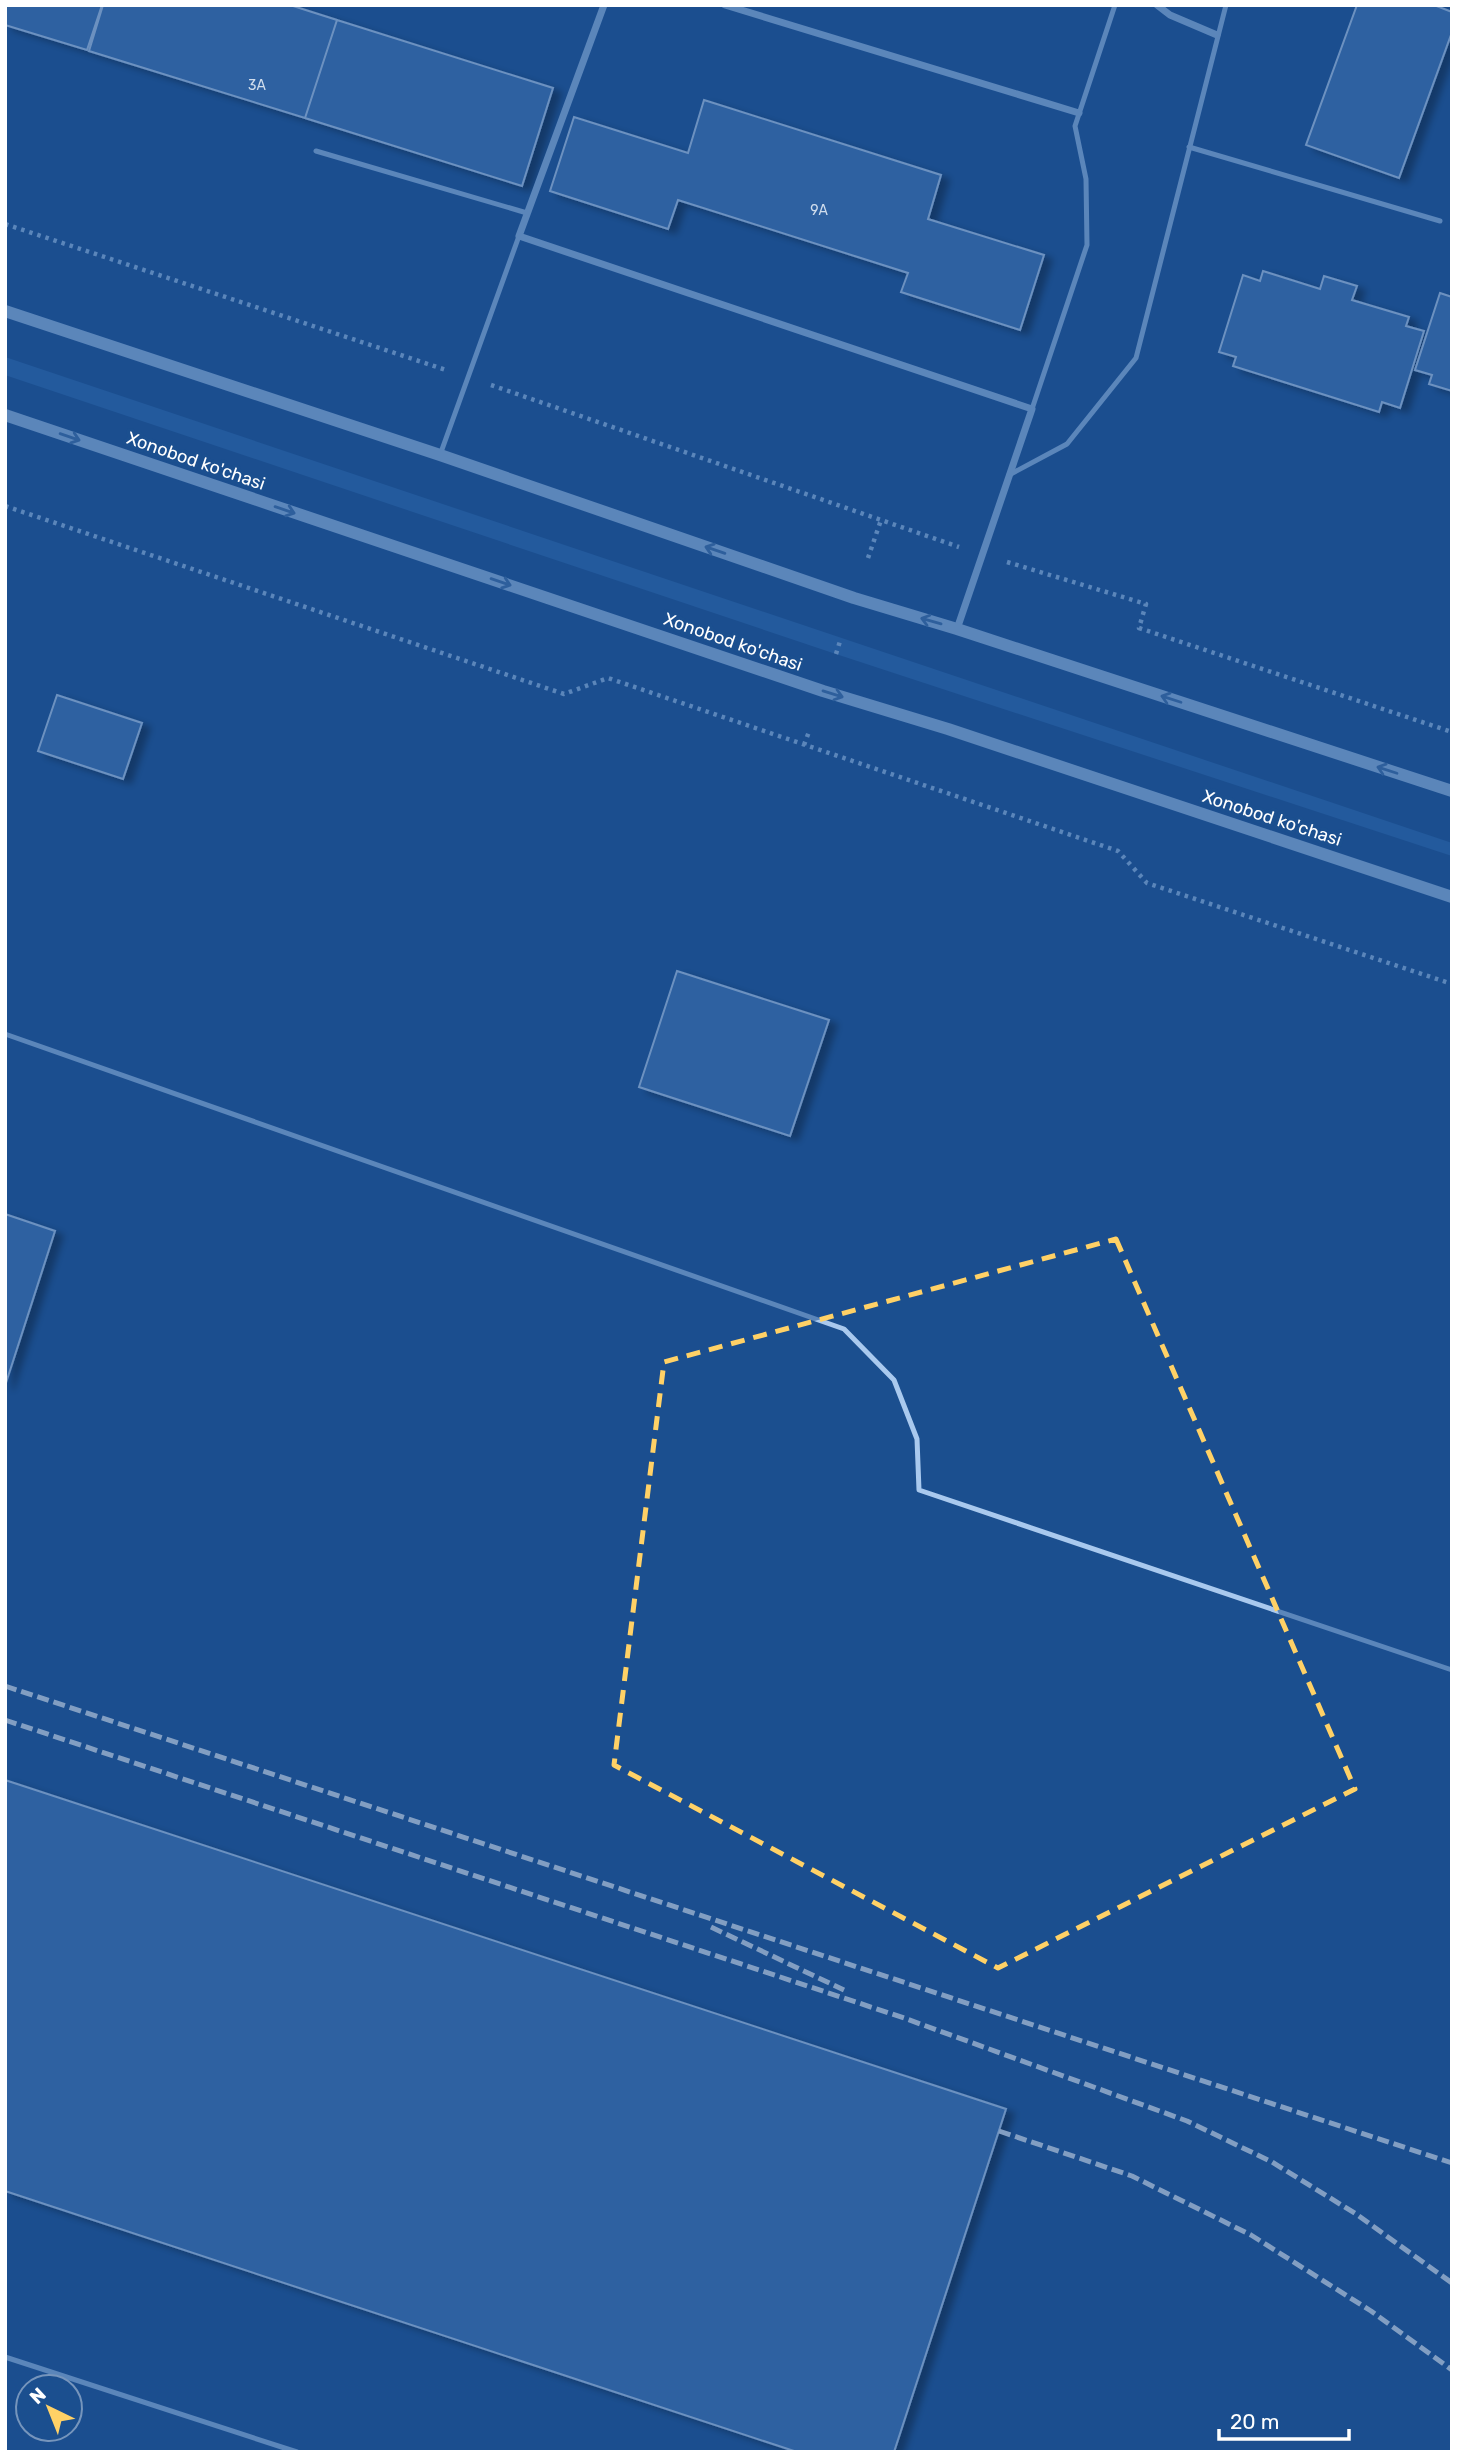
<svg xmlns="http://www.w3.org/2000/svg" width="1457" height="2457" font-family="Rubik,sans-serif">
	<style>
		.green { fill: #2e69ad }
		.building { fill: #4478b7; stroke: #cfe3fa; stroke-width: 2; filter: url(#shadow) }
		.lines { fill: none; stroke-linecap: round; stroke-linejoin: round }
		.path { stroke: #a9c9ee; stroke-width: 4.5; stroke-dasharray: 3.5 5; stroke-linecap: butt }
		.service { stroke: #a9c9ee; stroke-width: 5 }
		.minor { stroke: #a9c9ee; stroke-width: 7 }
		.tertiary { stroke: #a9c9ee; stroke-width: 12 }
		.rail { stroke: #fff; stroke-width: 5; stroke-dasharray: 12 5; stroke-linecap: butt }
		.oneway { stroke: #4674ac }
		.marked { fill: none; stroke: #ffd166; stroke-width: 5; stroke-dasharray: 14 9; stroke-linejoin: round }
		.labels { text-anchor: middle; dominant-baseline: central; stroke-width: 7; stroke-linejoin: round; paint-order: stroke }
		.number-label { font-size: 14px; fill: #d0dded }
		.street-label { font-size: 18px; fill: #fff; stroke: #1b4f8f }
	</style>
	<defs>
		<filter id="shadow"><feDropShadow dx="8" dy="4.5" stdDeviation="3.5" flood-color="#0009"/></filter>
	</defs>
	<rect width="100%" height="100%" fill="#1b4f8f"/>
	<path class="green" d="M5 357 1452 843V856L836 654 5 375Z"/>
	<path class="building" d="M5 5H102L87 50 5 25Z
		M103 5H290L337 20 305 118 89 51Z
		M1357 5H1434L1452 12V32L1399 178 1306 145Z
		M337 20 553 88 522 186 305 118Z
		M704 100 941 175 928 219 1044 255 1020 330 901 292 908 273 678 200 668 229 550 191 574 117 688 153Z
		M1263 271 1320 289 1324 276 1357 286 1352 300 1409 317 1406 326 1424 331 1400 408 1382 402 1379 412 1233 366 1236 357 1219 352 1243 275 1260 281Z
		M1440 293 1452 297V391L1429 384 1432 375 1415 370Z
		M57 695 142 723 123 779 38 751Z
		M677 971 829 1020 790 1136 639 1087Z
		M5 1214 55 1231 5 1386Z
		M5 1780 1006 2109 894 2452H797L5 2191Z"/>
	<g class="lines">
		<path class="path" d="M5 224 446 370
			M491 385 959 547
			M5 506 564 694 608 678 1118 851 1147 883 1452 984
			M868 558 881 520
			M1007 562 1146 604 1139 628 1452 732
			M836 654 841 638
			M804 745 810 729"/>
		<path class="service" d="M1189 147 1440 221
			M316 151 527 213
			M1032 409 1087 245 1086 179 1075 126 1115 5
			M440 455 519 236
			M1009 475 1067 444 1136 358 1226 5
			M5 1034 844 1329 894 1380 917 1439 919 1490 1452 1670
			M5 2357 297 2452"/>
		<path class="minor" d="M604 5 519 236 1032 409 957 629
			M725 5 1079 113
			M1157 5 1170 15 1217 35"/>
		<path class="tertiary" d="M5 311 440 455 854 598 957 629 1452 791
			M5 415 823 691 948 729 1452 897"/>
		<path class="rail" d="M5 1686 1452 2163
			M5 1720 904 2018 1187 2121 1272 2162 1356 2214 1452 2283
			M711 1927 844 1990
			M999 2131 1132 2176 1251 2235 1371 2311 1452 2370"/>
	</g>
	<defs><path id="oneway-shaft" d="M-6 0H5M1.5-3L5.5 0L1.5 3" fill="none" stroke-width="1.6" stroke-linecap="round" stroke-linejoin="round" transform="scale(1.75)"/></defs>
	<g class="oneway">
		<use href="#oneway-shaft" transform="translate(70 437) rotate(19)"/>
		<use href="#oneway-shaft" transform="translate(285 510) rotate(19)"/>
		<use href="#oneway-shaft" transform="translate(715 550) rotate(-161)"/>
		<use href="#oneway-shaft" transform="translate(501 582) rotate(19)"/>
		<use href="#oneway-shaft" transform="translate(931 621) rotate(-164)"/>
		<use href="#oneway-shaft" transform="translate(833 694) rotate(17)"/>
		<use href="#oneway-shaft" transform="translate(1171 699) rotate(-162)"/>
		<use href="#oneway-shaft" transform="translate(1387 770) rotate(-162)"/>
	</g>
	<path d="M0 0H1457V2457H0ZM1116 1239 1355 1789 998 1968 614 1765 664 1362Z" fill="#1b4f8f" fill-opacity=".55" fill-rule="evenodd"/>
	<path class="marked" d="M1116 1239 1355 1789 998 1968 614 1765 664 1362Z"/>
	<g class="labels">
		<g class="number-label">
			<text x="257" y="85">3А</text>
			<text x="819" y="210">9А</text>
		</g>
		<g class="street-label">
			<text transform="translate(196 461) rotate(19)">Xonobod ko'chasi</text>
			<text transform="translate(733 642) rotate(19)">Xonobod ko'chasi</text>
			<text transform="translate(1272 818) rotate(18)">Xonobod ko'chasi</text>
		</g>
	</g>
	<rect width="1457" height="2457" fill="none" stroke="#ffffff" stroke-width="14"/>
	<g transform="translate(49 2408) rotate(317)"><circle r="33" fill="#1b4f8f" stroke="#7695bc" stroke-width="2"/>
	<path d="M0-5L12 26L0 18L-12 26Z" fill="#ffd166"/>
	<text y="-10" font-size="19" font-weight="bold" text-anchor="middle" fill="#ffffff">N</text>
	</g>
	<path d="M1219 2429v10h130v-10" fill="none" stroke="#ffffff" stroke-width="3.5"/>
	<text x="1230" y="2429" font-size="21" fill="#ffffff" stroke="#1b4f8f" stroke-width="5" paint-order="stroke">20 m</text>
</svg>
